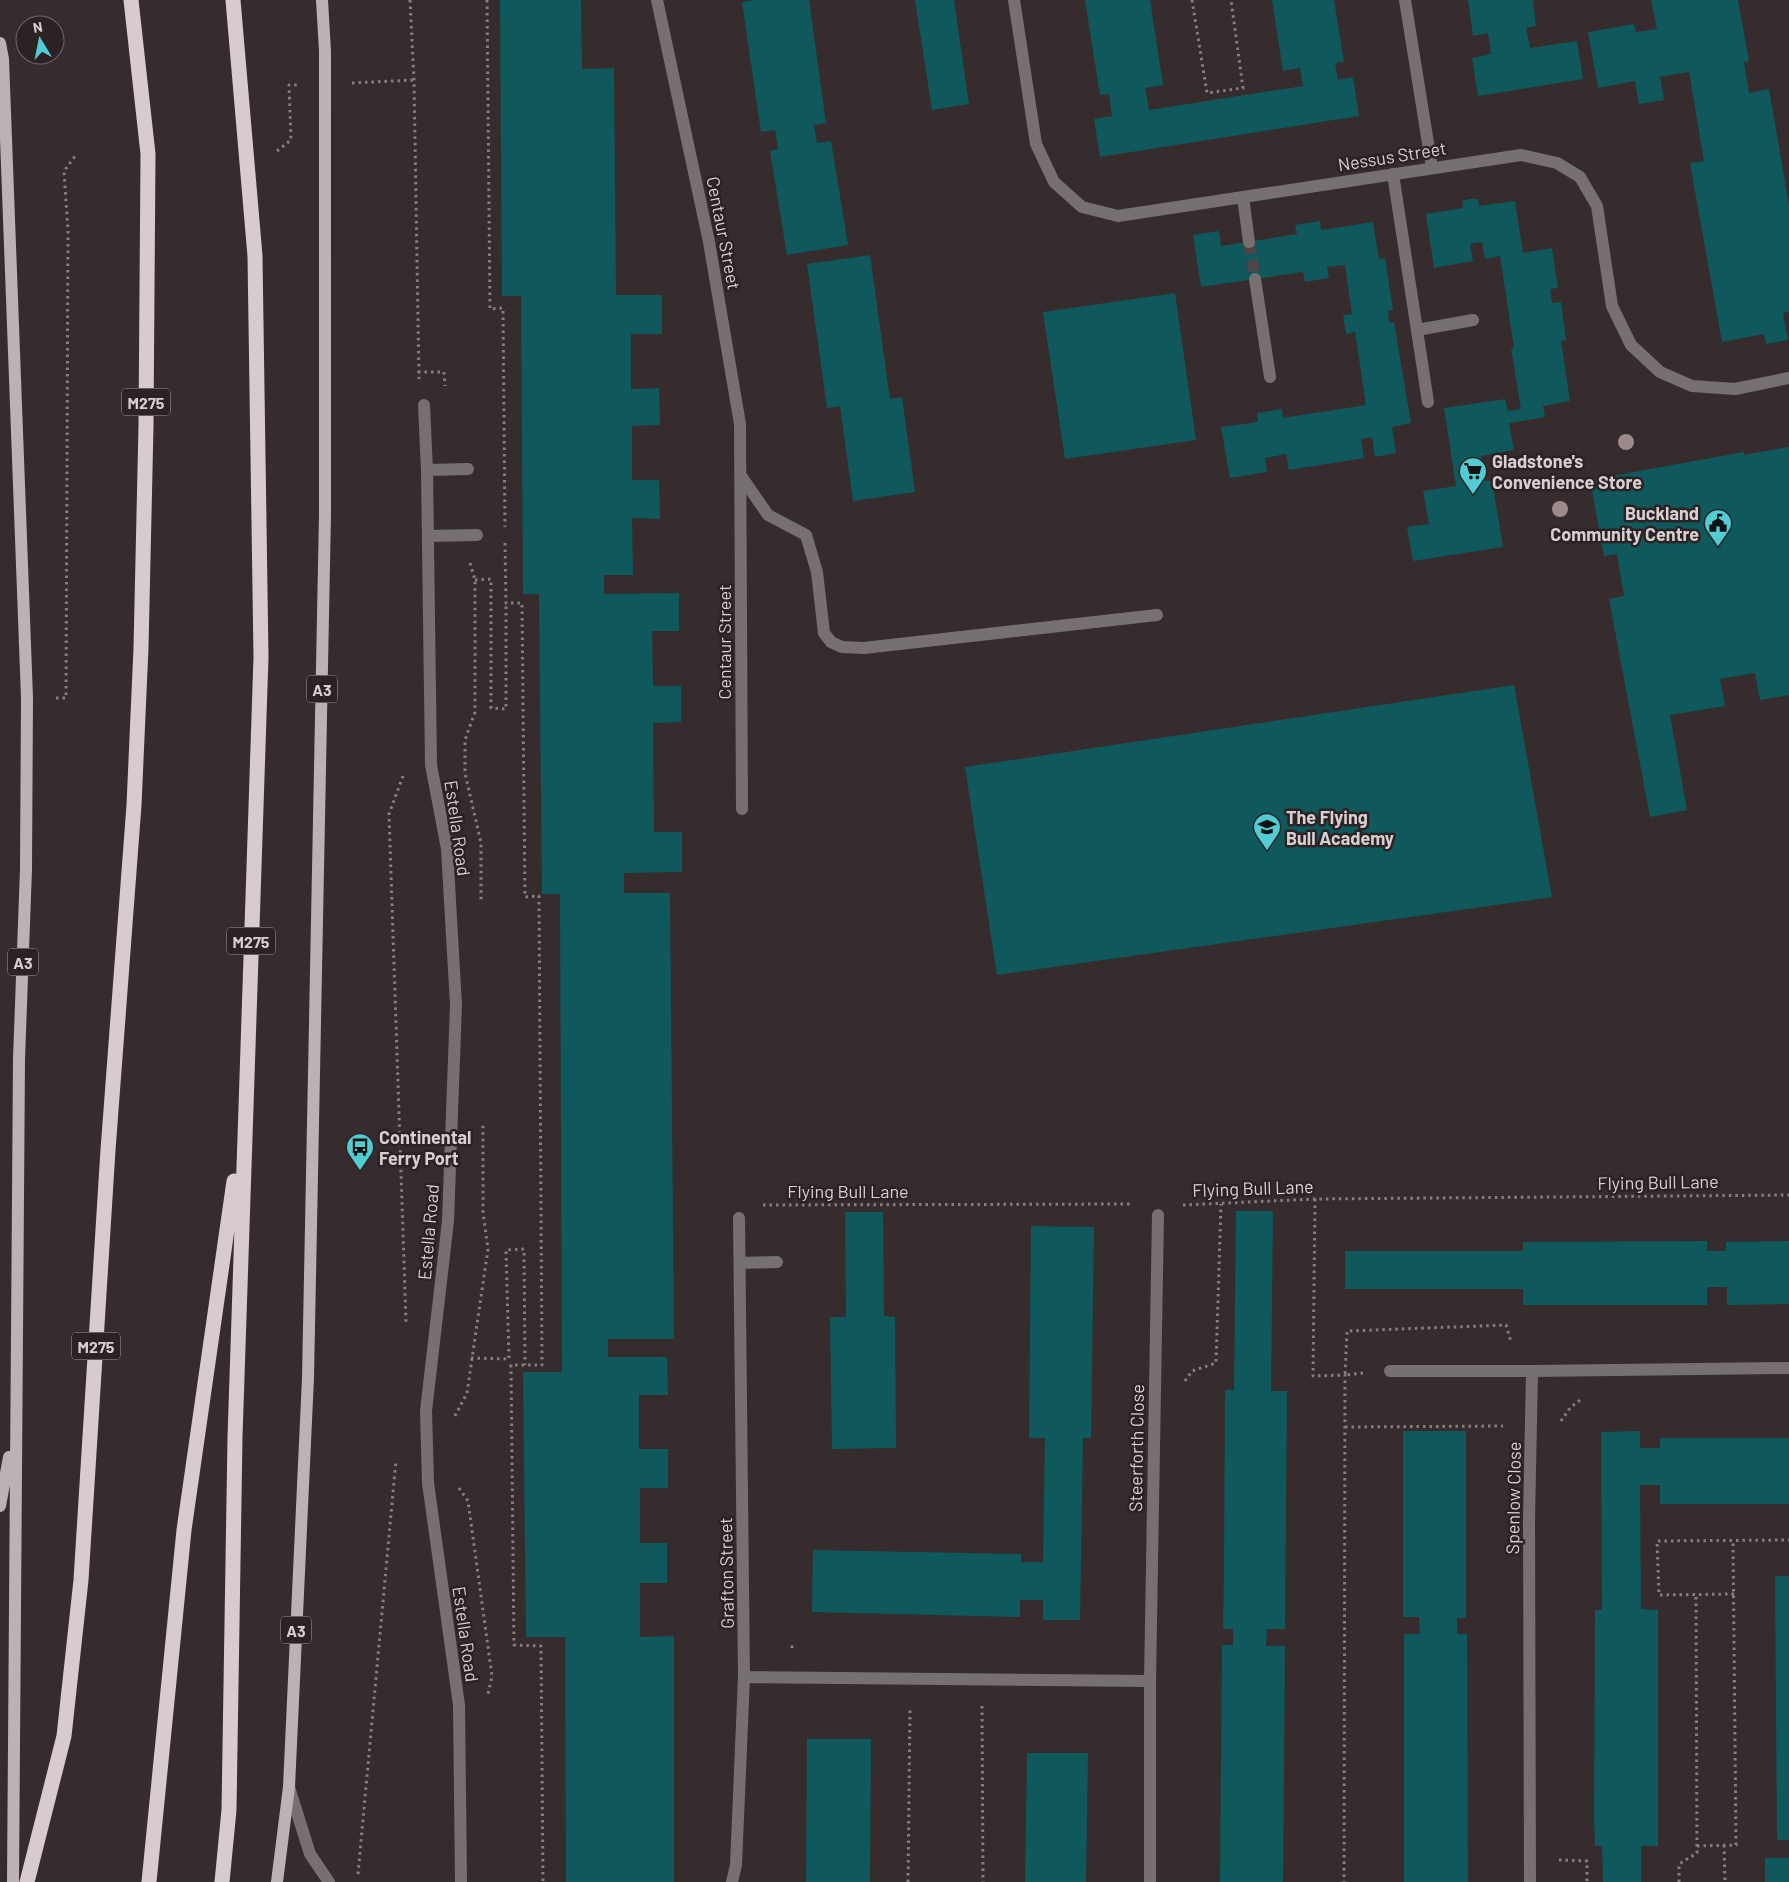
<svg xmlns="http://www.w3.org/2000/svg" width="1789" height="1882" font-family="Barlow,sans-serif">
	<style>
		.building { fill: #0f585c }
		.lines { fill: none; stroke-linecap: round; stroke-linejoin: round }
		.minor-tunnel { stroke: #4e4546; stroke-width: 12; stroke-dasharray: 12 6; stroke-linecap: butt }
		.path { stroke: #887f81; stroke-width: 3; stroke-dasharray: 2.5 4; stroke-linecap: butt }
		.minor { stroke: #767071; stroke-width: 12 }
		.major { stroke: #bcb1b3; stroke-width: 12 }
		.highway { stroke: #d8cbce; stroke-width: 15 }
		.tree { fill: #9c8a8d }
		.labels { text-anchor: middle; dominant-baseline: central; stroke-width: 5; stroke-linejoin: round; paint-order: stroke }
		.shield { fill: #2c2224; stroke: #a49c9d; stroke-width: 1 }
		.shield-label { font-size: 16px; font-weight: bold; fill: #d7d0d1 }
		.street-label { font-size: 18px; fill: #d7d0d1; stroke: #2c2224 }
		.poi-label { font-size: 18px; font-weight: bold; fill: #d7d0d1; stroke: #2c2224; text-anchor: start }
	</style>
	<rect width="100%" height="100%" fill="#362c2e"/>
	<path class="building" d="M500 0H581L582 69 614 68 616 295H662V334H631V389L659 388 660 425 632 426V480H659L660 519 632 518 633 575H604V594L679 593V631H652L653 686H681V722L653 723 654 832H682V872L624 873V893H670L674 1339H608V1357H667L668 1395H639V1449H668V1488H640V1543H667V1583H640V1637L674 1636V1882H566L565 1637H526L523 1372H562L560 894H542L539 594H523L521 296H502Z
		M755 0H809L826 123 814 125 817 143 831 141 848 245 787 255 770 151 778 149 775 130 761 132 742 2Z
		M915 0H954L969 104 932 110Z
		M1085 0H1150L1163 85 1145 88 1149 110 1303 86 1300 68 1283 71 1272 0H1334L1344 62 1335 63 1338 80 1353 77 1359 116 1100 157 1094 119 1112 116 1109 94 1100 95Z
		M1468 0H1533L1536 26 1526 28 1530 48 1577 41 1583 79 1478 96 1472 58 1491 54 1488 33 1473 36Z
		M1651 0H1738L1749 61 1744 62 1749 93 1769 89 1789 205V312L1783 313 1788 340 1766 344 1764 334 1722 342 1690 163 1704 161 1689 72 1660 77 1664 100 1639 104 1635 81 1598 88 1588 32 1634 24 1636 32 1657 29Z
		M1470 199H1478L1479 206 1515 201 1523 253 1552 248 1558 288 1550 289 1552 303 1561 302 1566 340 1561 341 1570 401 1543 406 1545 417 1509 423 1514 450 1481 456 1485 481 1492 480 1503 547 1413 561 1407 527 1429 524 1423 491 1456 486 1444 408 1505 399 1508 411 1521 409 1511 348H1514L1500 256 1485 259 1482 242 1470 244 1473 261 1434 268 1426 214 1463 208 1462 201Z
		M1320 221 1321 230 1373 222 1379 259 1385 258 1393 310 1388 311 1389 322H1394L1411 423 1392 427 1396 453 1375 457 1372 437 1361 439 1364 458 1289 470 1286 454 1265 458 1267 472 1230 478 1221 427 1258 422 1257 413 1282 409 1283 418 1366 405 1355 332 1346 334 1343 315 1352 314 1345 265 1327 267 1329 278 1305 282 1303 272 1201 287 1193 235 1219 231 1221 246 1297 234 1295 225Z
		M870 255 890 399 902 397 915 492 853 501 840 406 827 408 807 264Z
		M1175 293 1196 440 1065 459 1043 312Z
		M1789 447V695L1760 700 1755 673 1720 679 1725 706 1670 715 1687 810 1650 817 1609 599 1624 596 1617 554 1604 556 1590 480 1744 452V455Z
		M1514 685 1552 897 997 975 965 767Z
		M1236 1211H1273L1271 1391H1287L1285 1629H1267L1266 1646H1285L1283 1882H1220L1222 1645H1233V1629H1223L1224 1575 1225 1390H1234Z
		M845 1212H883L884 1316 895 1317 896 1448 832 1449 830 1317H846Z
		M1031 1226 1094 1227 1091 1438H1083L1080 1620H1043V1600H1020V1617L812 1612 813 1550 1021 1554V1562H1043L1045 1438H1029Z
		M1707 1241V1251H1726V1242L1789 1241V1304L1727 1305V1287H1707V1305H1523V1289H1345V1251H1523V1242Z
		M1403 1431H1466V1618H1457V1634H1467L1468 1882H1404V1634H1420L1419 1617H1403Z
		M1640 1431V1448H1660V1438H1789V1504H1660V1485H1640L1641 1609 1658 1610V1846H1641V1882H1603L1602 1846H1595L1594 1820 1595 1610H1602L1601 1432Z
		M1775 1576H1789V1840H1777Z
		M807 1739H871L870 1882H806Z
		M1027 1753H1088L1086 1882H1025Z
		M1765 1858H1789V1882H1765Z"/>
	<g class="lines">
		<path class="minor-tunnel" d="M1249 242 1255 279"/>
		<path class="path" d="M410 0 414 80 419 379
			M487 0 490 309 503 308 505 527
			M1192 0 1207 93 1243 88 1231 0
			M352 83 414 80
			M277 151 291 140 289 85H298
			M418 372H444L445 386
			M505 543 506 603H522L525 897 539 896 542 1365H511L514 1645 541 1646 543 1882
			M470 563 475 580V712L465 740V773L481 843V900
			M475 580 491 579V708L506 709V603
			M56 698H66L68 231 64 171 76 155
			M403 776 389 814 406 1322
			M1315 1199 1313 1376 1345 1375 1344 1882
			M763 1205 1132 1204
			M1183 1205 1315 1199 1789 1195
			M471 1358 509 1359 506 1250 524 1249 525 1365
			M1363 1373 1345 1375 1347 1331 1506 1325 1511 1342
			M1185 1381 1192 1371 1216 1363 1221 1204
			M455 1416 467 1393 488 1249 483 1212V1124
			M1561 1421 1570 1408 1580 1400
			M1345 1427 1503 1426
			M459 1488 468 1501 492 1676 488 1694
			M1734 1594 1659 1595 1657 1541 1789 1540
			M792 1648V1642
			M982 1706 983 1882
			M1724 1845 1725 1882
			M1697 1846 1736 1845 1733 1540
			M1559 1860 1587 1861V1882
			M358 1874 396 1460
			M908 1882 910 1707
			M1679 1882V1864L1697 1853 1696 1595"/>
		<path class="minor" d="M657 0 709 242 740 424 742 809
			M1014 0 1036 144 1054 182 1082 207 1118 216 1521 155 1557 163 1580 177 1597 206 1612 306 1631 345 1660 372 1692 386 1735 389 1789 378
			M1405 0 1432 168
			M1393 174 1428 402
			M1243 197 1249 242
			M1255 279 1270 377
			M1417 330 1473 320
			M424 405 427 470 431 765 447 849 456 1005 448 1221 426 1411 428 1483 459 1705 461 1882
			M427 470 468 469
			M741 476 768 515 806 535 817 572 824 633 831 642 842 647 864 648 1157 615
			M428 536 477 535
			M740 1263 777 1262
			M1390 1371H1532
			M744 1677 1150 1681
			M289 1787 310 1854 329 1882
			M732 1882 736 1865 744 1677 739 1218
			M1150 1882V1681L1158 1215
			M1530 1882 1529 1521 1532 1371 1789 1368"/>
		<path class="major" d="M0 43 3 59 27 698 26 869 19 1059 13 1882
			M0 1506 9 1457
			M277 1882 289 1787 308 1378 325 514V51L322 0"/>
		<path class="highway" d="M27 1882 64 1736 81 1580 108 1150 134 805 141 648 146 426 148 154 131 0
			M149 1882 184 1530 234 1181
			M222 1882 229 1810 235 1437 261 657 255 256 233 0"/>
	</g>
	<g class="tree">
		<circle cx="1626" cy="442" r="8"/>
		<circle cx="1560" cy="509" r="8"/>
	</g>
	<defs>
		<g id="supermarket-pin" transform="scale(1.4375)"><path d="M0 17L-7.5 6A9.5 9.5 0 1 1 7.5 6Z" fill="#51ccd3" stroke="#2c2224"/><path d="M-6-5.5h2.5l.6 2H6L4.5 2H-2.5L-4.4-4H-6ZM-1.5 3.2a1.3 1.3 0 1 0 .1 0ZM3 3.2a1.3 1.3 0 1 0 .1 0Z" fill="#111"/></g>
		<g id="civic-pin" transform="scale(1.4375)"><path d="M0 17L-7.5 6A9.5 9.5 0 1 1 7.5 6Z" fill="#51ccd3" stroke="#2c2224"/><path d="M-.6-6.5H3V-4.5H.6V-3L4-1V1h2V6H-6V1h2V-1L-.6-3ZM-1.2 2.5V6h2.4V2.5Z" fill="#111"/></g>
		<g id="school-pin" transform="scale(1.4375)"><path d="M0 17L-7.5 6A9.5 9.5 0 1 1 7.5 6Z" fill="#51ccd3" stroke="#2c2224"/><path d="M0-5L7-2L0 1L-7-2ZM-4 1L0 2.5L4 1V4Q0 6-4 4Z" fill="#111"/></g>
		<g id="bus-pin" transform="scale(1.4375)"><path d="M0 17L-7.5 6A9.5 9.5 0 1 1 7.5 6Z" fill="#51ccd3" stroke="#2c2224"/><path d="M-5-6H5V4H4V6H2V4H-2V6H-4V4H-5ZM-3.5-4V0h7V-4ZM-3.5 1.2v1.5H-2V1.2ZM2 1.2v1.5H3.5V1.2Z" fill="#111"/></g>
	</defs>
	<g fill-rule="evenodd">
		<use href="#supermarket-pin" x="1473" y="471"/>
		<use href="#civic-pin" x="1718" y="523"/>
		<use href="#school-pin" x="1267" y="827"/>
		<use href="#bus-pin" x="360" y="1147"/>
	</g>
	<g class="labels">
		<g class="shield">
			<rect x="122" y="388.5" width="48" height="27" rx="4"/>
			<rect x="307" y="675.5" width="30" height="27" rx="4"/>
			<rect x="227" y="927.5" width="48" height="27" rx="4"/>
			<rect x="8" y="948.5" width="30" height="27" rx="4"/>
			<rect x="72" y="1332.5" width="48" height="27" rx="4"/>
			<rect x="281" y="1616.5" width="30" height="27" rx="4"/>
		</g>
		<g class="shield-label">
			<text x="146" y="402">M275</text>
			<text x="322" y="689">A3</text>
			<text x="251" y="941">M275</text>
			<text x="23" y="962">A3</text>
			<text x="96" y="1346">M275</text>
			<text x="296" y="1630">A3</text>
		</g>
		<g class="street-label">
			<text transform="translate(1392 156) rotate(-9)">Nessus Street</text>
			<text transform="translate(724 233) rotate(79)">Centaur Street</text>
			<text transform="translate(724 642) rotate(-90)">Centaur Street</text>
			<text transform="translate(458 828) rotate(82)">Estella Road</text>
			<text transform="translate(1658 1182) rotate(-1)">Flying Bull Lane</text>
			<text transform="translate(1253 1188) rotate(-2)">Flying Bull Lane</text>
			<text x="848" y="1191">Flying Bull Lane</text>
			<text transform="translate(428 1232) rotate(-85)">Estella Road</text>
			<text transform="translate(1136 1448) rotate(-89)">Steerforth Close</text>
			<text transform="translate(1513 1498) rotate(-89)">Spenlow Close</text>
			<text transform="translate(726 1573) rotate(-91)">Grafton Street</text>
			<text transform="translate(466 1634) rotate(82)">Estella Road</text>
		</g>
		<g class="poi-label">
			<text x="1492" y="461">Gladstone's<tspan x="1492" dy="21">Convenience Store</tspan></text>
			<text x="1699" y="513" text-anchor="end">Buckland<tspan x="1699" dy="21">Community Centre</tspan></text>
			<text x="1286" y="817">The Flying<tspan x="1286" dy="21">Bull Academy</tspan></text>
			<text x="379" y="1137">Continental<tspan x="379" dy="21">Ferry Port</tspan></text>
		</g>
	</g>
	<g transform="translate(40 40) rotate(350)"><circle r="24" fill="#2c2224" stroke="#706869"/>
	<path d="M0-4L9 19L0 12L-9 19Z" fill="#51ccd3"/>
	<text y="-8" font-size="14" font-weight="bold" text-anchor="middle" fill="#d7d0d1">N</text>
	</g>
</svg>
